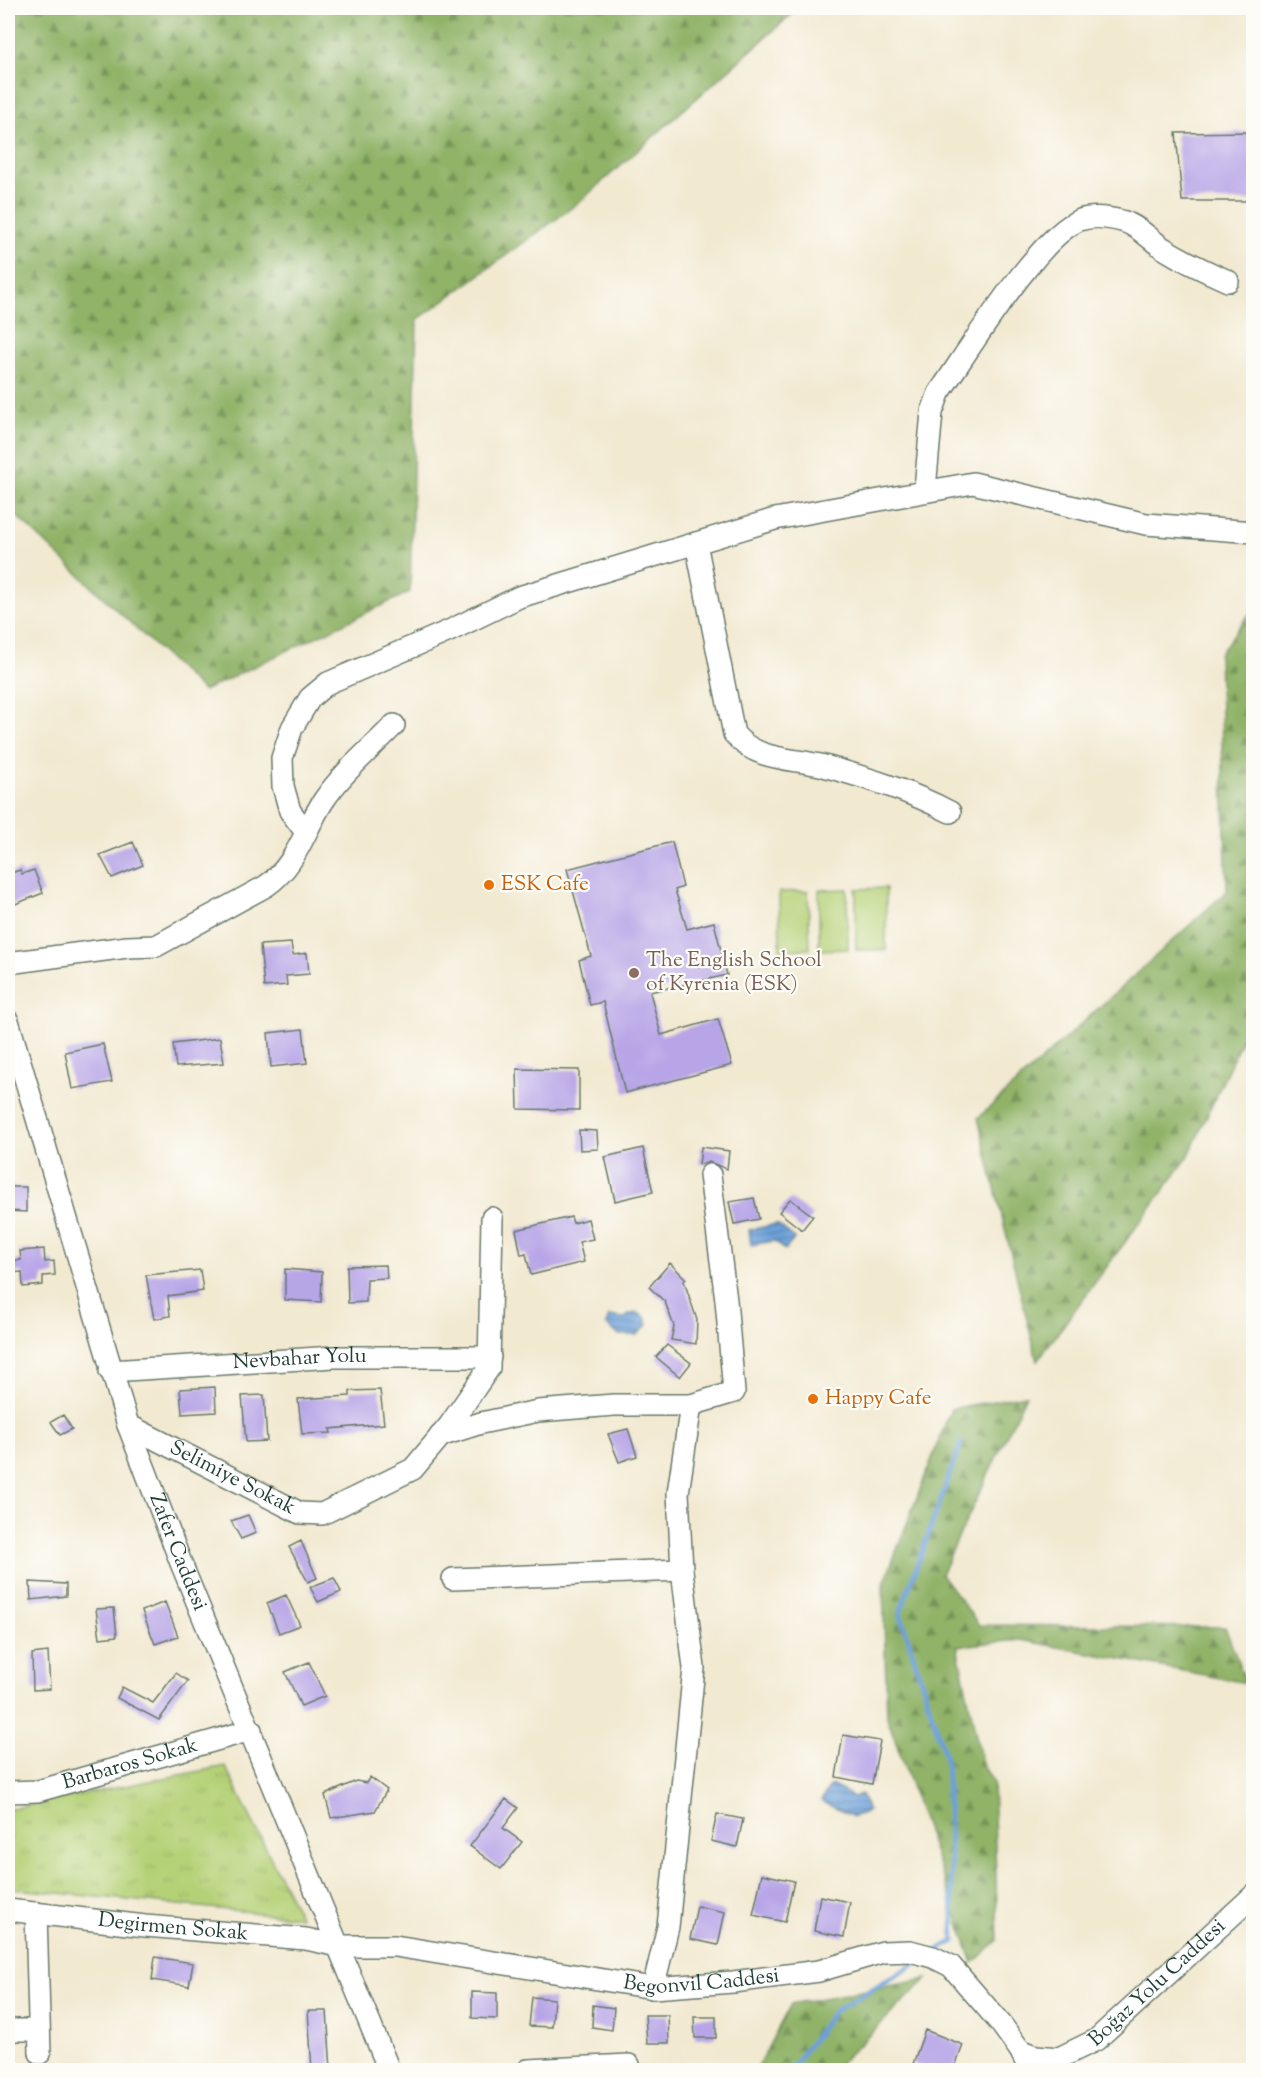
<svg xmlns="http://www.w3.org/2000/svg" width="1261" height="2078" font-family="'Sorts Mill Goudy',serif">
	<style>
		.grass { fill: url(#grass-tufts); stroke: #6a8756; stroke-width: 1.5 }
		.forest { fill: url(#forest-firs); stroke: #58784e; stroke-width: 1.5 }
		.park { fill: #b5d177; stroke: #6a8756; stroke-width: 1.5 }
		.water { fill: url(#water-rules); stroke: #466e86; stroke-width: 1.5 }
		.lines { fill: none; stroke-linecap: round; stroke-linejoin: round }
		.stream { stroke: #6da0d9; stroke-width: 5 }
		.building { fill: #b7a5e7 }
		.minor-casing { stroke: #69796b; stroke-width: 24 }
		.minor { stroke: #fff; stroke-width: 21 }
		.food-dot { fill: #e8710a; stroke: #fdfcf7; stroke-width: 2 }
		.education-dot { fill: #8d6e63; stroke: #fdfcf7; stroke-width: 2 }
		.labels { text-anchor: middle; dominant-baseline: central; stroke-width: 4.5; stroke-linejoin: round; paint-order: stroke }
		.food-label { font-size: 21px; fill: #c56008; stroke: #fdfcf7; text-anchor: start }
		.education-label { font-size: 21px; fill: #785e54; stroke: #fdfcf7; text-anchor: start }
		.street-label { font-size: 21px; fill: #1f3d34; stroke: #fdfcf7 }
	</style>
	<defs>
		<pattern id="grass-tufts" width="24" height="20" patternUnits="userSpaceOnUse" patternTransform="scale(1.5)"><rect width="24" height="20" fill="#b5d177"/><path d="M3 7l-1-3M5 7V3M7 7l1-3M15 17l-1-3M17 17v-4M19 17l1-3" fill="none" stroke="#9bb468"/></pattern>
		<pattern id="forest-firs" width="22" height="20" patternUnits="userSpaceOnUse" patternTransform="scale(1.5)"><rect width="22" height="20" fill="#90b368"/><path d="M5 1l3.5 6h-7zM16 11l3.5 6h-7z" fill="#759356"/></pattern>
		<pattern id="water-rules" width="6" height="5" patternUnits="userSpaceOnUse" patternTransform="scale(1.5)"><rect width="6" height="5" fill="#6da0d9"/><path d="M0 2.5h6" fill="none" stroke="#5984b1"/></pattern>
	</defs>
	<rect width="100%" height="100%" fill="#fdfcf7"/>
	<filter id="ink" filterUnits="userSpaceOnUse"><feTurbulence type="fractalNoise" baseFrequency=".0167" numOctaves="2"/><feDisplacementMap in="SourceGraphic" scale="12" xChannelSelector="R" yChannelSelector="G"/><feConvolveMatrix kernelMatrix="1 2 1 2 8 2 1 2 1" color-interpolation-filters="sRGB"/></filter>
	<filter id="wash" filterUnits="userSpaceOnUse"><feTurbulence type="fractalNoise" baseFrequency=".008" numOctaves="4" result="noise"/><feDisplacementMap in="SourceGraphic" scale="24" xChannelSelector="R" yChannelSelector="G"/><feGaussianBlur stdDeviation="1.35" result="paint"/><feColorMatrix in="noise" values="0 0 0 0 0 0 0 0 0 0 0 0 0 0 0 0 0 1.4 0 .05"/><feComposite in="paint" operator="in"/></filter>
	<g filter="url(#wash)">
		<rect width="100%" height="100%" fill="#f2e9d1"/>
		<path class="grass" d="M225 1766 300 1917 8 1888V1809Z"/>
		<path class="forest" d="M8 8H799L577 204 417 320 410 592 203 691 8 508Z
			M1253 609V1015L1188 1157 1037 1361 978 1118 1227 891 1219 654Z
			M1026 1395 941 1574 979 1625 1225 1627 1246 1683 1021 1640 957 1646 982 1764 993 1782 998 1940 973 1963 887 1717 883 1586 951 1409Z
			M927 1979 833 2070H756L791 2004Z"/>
		<path class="park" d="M886 888V950H856V889Z
			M847 889 848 949 819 950V890Z
			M808 891 810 949 780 950 779 892Z"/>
		<path class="water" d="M777 1224 795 1238 785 1250 774 1241 751 1245 749 1230Z
			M638 1313 645 1317 648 1325 637 1335H619L606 1325 609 1316 625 1318 630 1314Z
			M831 1785 854 1797 861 1794 868 1811 853 1817 821 1801Z"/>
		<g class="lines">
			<path class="stream" d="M935 1952 954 1941 946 1759 900 1613 961 1443
				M790 2070 833 2012 922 1960"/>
		</g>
		<g id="blocks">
			<path class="building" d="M1254 132V201H1182L1176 133Z
				M133 842 143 865 112 878 100 855Z
				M672 842 683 887 675 890 687 929 714 922 727 975 650 992 661 1035 718 1019 732 1065 625 1093 603 1002 590 1005 579 960 591 956 567 869Z
				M20 870 22 874 34 870 43 893 8 907V874Z
				M291 943 293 955 307 953 309 974 286 976 287 985 264 987 260 945Z
				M303 1029 307 1063 271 1067 268 1033Z
				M220 1038 224 1063 176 1067 173 1044Z
				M103 1044 112 1082 72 1089 65 1052Z
				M517 1069 579 1070V1110L518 1109Z
				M579 1130 597 1131 598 1149 580 1150Z
				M701 1147 729 1151 727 1169 709 1162 699 1165Z
				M643 1148 653 1192 615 1201 605 1157Z
				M8 1187H26V1212L8 1211Z
				M754 1198 759 1219 734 1224 729 1202Z
				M790 1199 813 1216 802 1230 779 1212Z
				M571 1217 573 1223 588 1219 593 1239 579 1242 584 1262 531 1275 526 1254 521 1255 516 1230Z
				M44 1249 45 1262 54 1261 55 1275 43 1276V1285L23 1287 22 1272 8 1273V1261L21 1260 20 1251Z
				M670 1263 686 1279 684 1281 697 1320 696 1344 671 1340 674 1326 665 1302 649 1287Z
				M386 1265 387 1278 367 1279 366 1302 348 1303 347 1266Z
				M285 1269 322 1272 321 1302 285 1300Z
				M200 1270 203 1291 168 1296 170 1316 154 1319 146 1275Z
				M667 1345 691 1363 680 1377 656 1357Z
				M215 1387 216 1412 182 1414 180 1389Z
				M380 1390 384 1424 330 1429 331 1433 302 1434 298 1399 350 1396V1391Z
				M264 1395 267 1441 246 1442 242 1396Z
				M63 1415 72 1429 60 1435 51 1422Z
				M628 1429 637 1456 619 1462 608 1434Z
				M248 1515 256 1533 241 1539 231 1521Z
				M301 1541 317 1578 308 1582 289 1547Z
				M334 1578 341 1592 318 1602 310 1587Z
				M30 1582 66 1584V1596L31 1600Z
				M286 1595 300 1625 279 1633 267 1603Z
				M165 1602 178 1636 155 1644 142 1611Z
				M114 1608 117 1636 100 1638 96 1609Z
				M48 1652 50 1689 33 1690 32 1654Z
				M309 1662 325 1696 301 1706 285 1672Z
				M176 1673 188 1681 159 1720 117 1698 122 1687 153 1703Z
				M843 1735 880 1741 872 1784 836 1777Z
				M370 1777 387 1790 375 1811 331 1818 325 1795 356 1781 366 1783Z
				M506 1799 518 1808 503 1828 522 1842 501 1869 470 1846Z
				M717 1814 743 1819 737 1847 711 1841Z
				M762 1874 794 1881 785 1922 753 1915Z
				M820 1896 850 1902 844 1937 814 1931Z
				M697 1906 725 1912 718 1945 690 1939Z
				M155 1957 193 1963 189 1986 152 1980Z
				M472 1992 497 1993V2019L472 2018Z
				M532 1997 554 1999 552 2027 529 2026Z
				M593 2005 614 2008 612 2030 592 2027Z
				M308 2011H327L331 2069 312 2070Z
				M645 2015H668L669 2043H647Z
				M694 2017H716V2038H695Z
				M925 2030 963 2045 954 2070H931L913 2064Z"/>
		</g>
	</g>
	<g filter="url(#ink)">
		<use href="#blocks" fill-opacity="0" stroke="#69796b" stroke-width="1.5"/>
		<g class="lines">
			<g class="minor-casing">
				<g id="minor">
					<path d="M925 489 932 412 939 393C967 353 1039 235 1080 220 1094 215 1111 218 1125 222 1138 226 1151 240 1163 248 1184 261 1205 271 1228 281"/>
					<path d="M696 543 734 734C756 761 792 758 824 766 868 778 910 791 950 812"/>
					<path d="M305 831 290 811 283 786 282 758 292 728 310 698 328 683 449 631 519 597 775 519 973 483 1146 524 1254 532"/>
					<path d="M8 963 127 947 156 946 266 886C297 865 304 830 324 800 343 772 371 749 394 725"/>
					<path id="s1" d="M8 1021 128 1425 181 1563 389 2070"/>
					<path id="s2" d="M110 1371 334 1357H490"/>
					<path id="s3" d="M128 1425 300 1513 322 1514 413 1469 449 1426 489 1368 492 1218"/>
					<path d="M440 1436 481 1423 538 1411 614 1405H691L734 1392 726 1300 710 1175"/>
					<path d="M453 1579 682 1570"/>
					<path id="s4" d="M8 1792 38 1791 251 1730"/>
					<path id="s5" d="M8 1910 145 1926 306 1939 339 1946H395L653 1988 733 1982 819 1971 883 1952 910 1951 933 1957 951 1966 1001 2024 1020 2050 1030 2070"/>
					<path d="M36 1913 40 2053"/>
					<path d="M653 1988 668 1927 694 1668 682 1570 678 1493 691 1405"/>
					<path d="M8 2030H38"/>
					<path id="s6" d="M1020 2050 1036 2056 1059 2058 1096 2040 1254 1895"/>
					<path d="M528 2070 629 2065"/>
				</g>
			</g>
			<use href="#minor" class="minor"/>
		</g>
	</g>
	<g class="food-dot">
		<circle cx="489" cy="885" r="6"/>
		<circle cx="813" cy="1399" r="6"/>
	</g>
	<circle class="education-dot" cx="634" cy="973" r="6"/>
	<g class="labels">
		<g class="food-label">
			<text x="501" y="885">ESK Cafe</text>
			<text x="825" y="1399">Happy Cafe</text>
		</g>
		<g class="education-label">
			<text x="646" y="961">The English School<tspan x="646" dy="24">of Kyrenia (ESK)</tspan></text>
		</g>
		<g class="street-label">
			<text stroke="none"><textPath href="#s2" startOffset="190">Nevbahar Yolu</textPath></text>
			<text stroke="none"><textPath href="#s3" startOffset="117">Selimiye Sokak</textPath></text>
			<text stroke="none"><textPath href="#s1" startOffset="558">Zafer Caddesi</textPath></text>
			<text stroke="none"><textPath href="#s4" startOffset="126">Barbaros Sokak</textPath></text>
			<text stroke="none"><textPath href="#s5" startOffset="166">Degirmen Sokak</textPath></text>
			<text stroke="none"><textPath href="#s5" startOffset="699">Begonvil Caddesi</textPath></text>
			<text stroke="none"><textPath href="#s6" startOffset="165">Boğaz Yolu Caddesi</textPath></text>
		</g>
	</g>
	<rect width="1261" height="2078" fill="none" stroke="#fdfcf7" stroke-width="30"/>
</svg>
